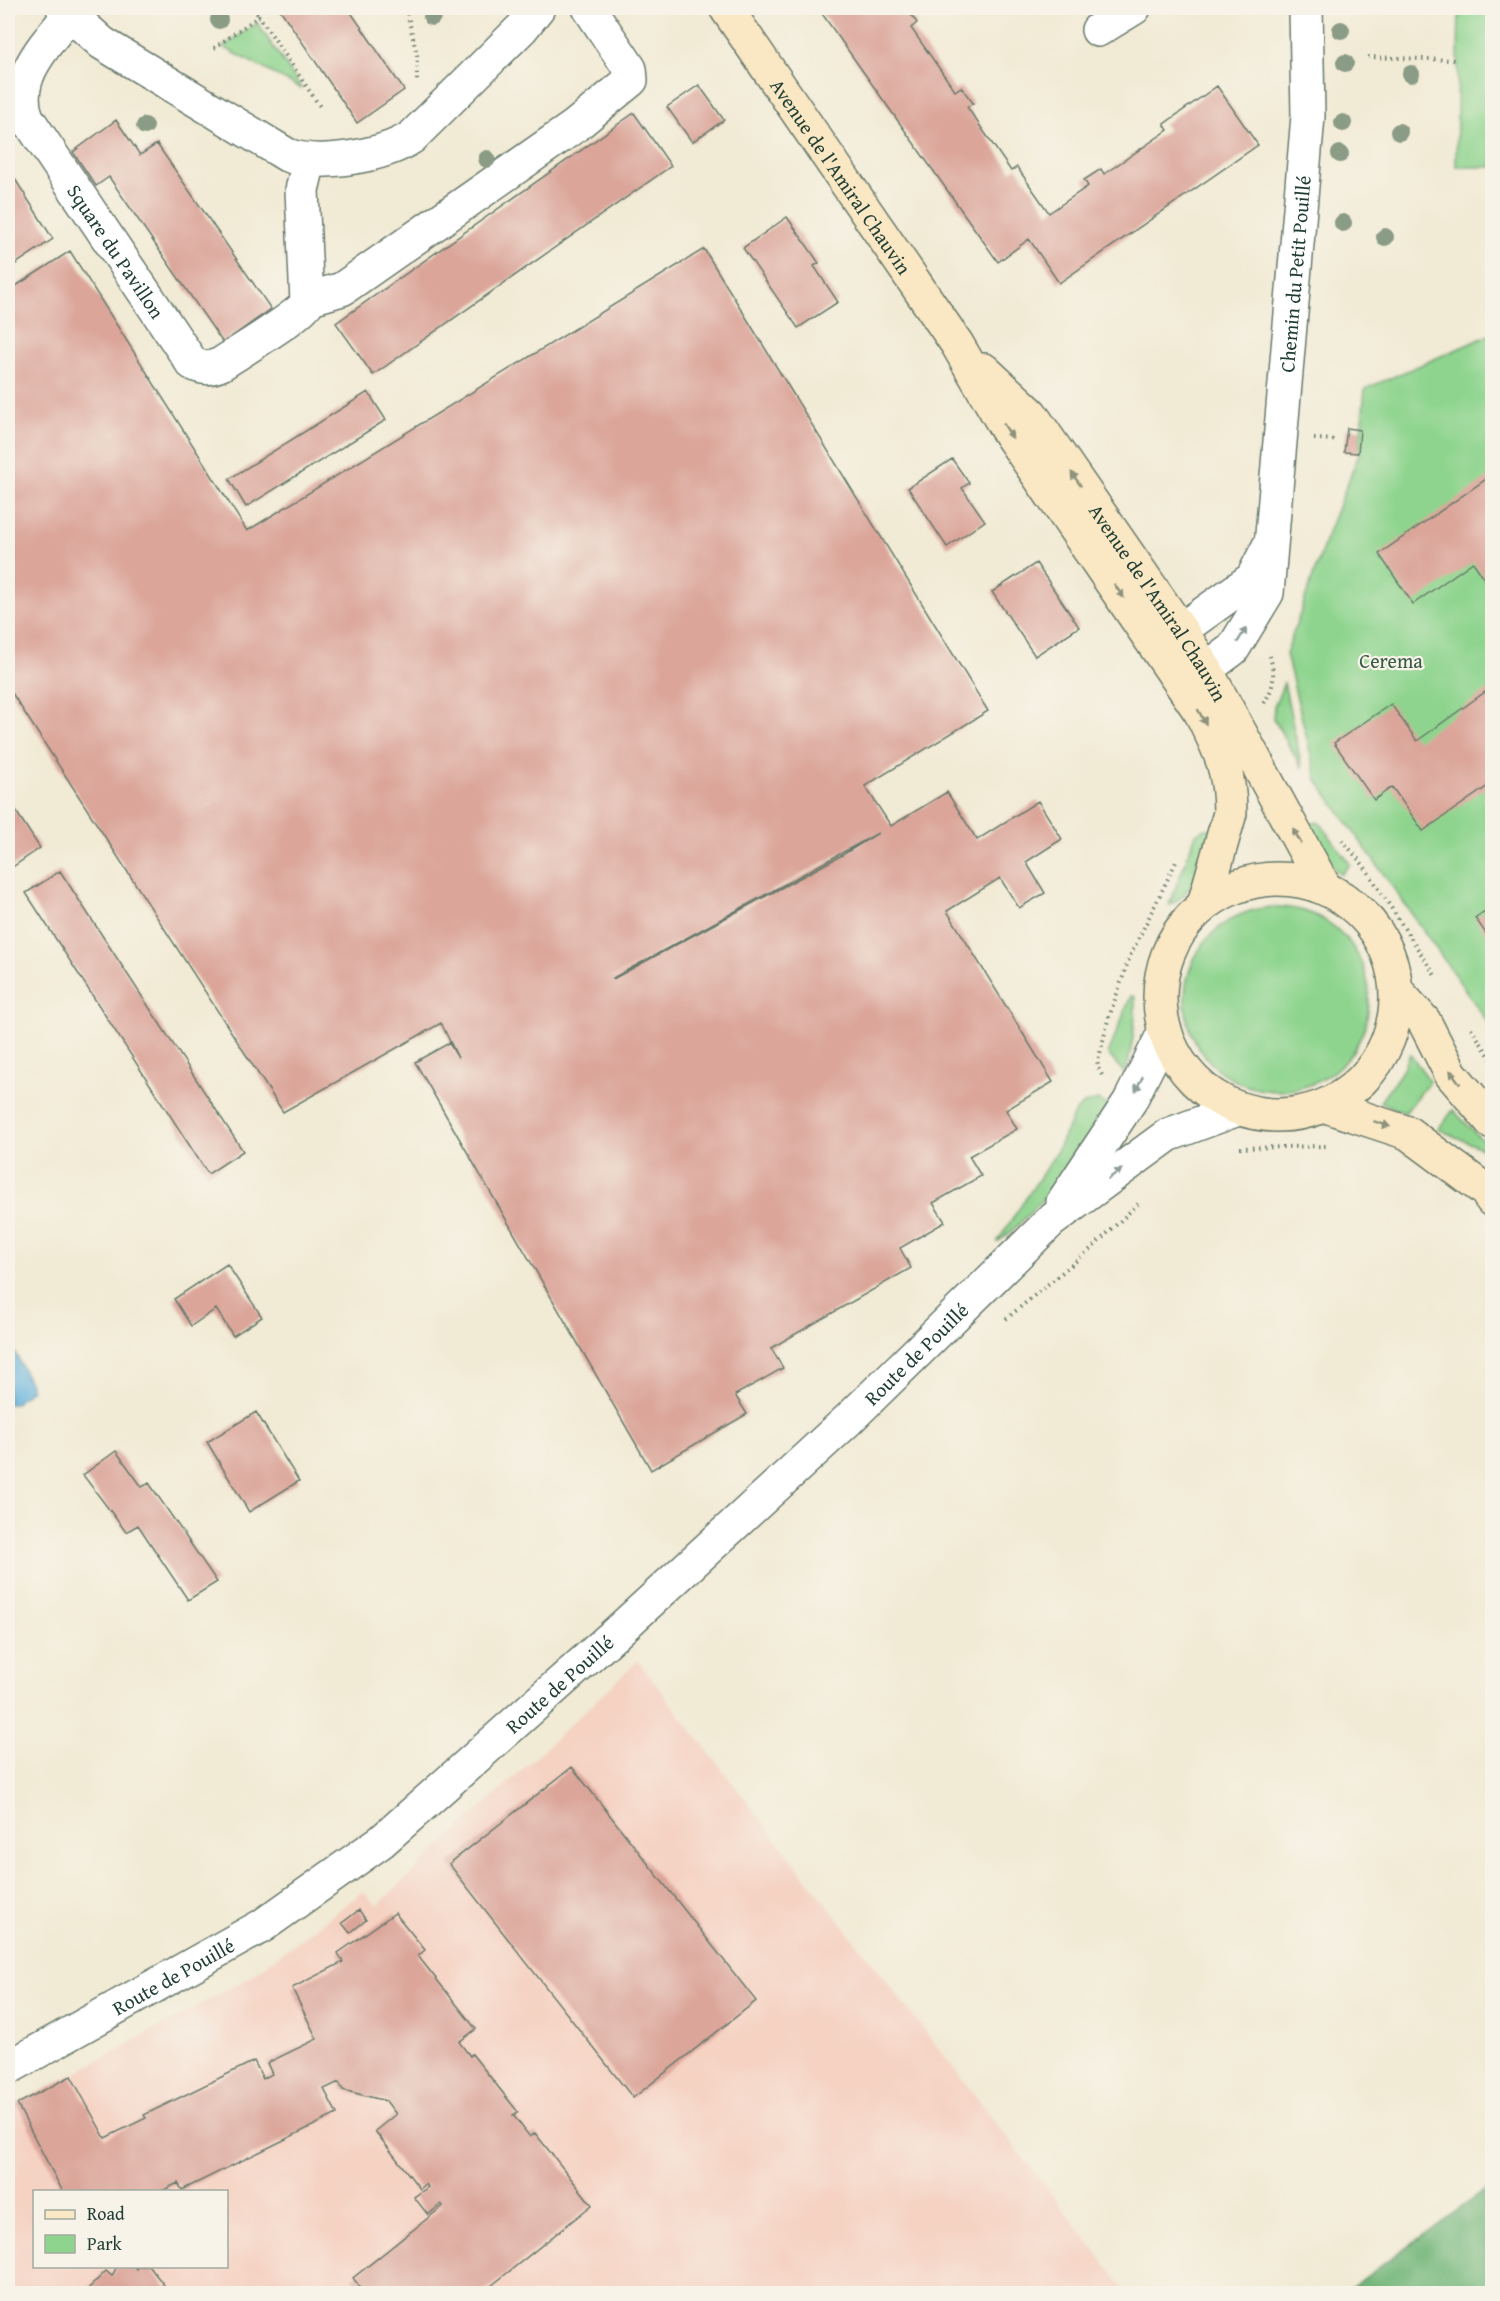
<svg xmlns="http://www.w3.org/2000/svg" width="1500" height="2301" font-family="'Gentium Book Plus',serif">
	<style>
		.built { fill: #f5d2c2; fill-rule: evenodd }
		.green { fill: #8ed48e; stroke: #568861; stroke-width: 1.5 }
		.forest { fill: #72b679; stroke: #487a56; stroke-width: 1.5 }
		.water { fill: #61b1db; stroke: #407788; stroke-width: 1.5 }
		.building { fill: #dba59a; fill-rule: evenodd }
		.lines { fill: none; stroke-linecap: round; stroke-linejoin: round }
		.street-casing { stroke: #687a6c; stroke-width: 36 }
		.secondary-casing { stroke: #687a6c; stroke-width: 36 }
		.path { stroke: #687a6c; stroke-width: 4; stroke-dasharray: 1.5 4.5; stroke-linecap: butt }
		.street { stroke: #fff; stroke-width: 33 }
		.secondary { stroke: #fae7c3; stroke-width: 33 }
		.tree { fill: #8a9b86 }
		.oneway { fill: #8c927c }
		.oneway2 { fill: #8f9e9a }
		.labels { text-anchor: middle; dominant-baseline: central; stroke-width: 4.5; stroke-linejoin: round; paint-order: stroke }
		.street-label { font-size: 20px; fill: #1f3d34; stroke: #f7f3e8 }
		.park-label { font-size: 20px; fill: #355b46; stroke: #f7f3e8 }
	</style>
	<rect width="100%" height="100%" fill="#f7f3e8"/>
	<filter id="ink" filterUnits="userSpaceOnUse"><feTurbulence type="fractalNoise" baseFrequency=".0167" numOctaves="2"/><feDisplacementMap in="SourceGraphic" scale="12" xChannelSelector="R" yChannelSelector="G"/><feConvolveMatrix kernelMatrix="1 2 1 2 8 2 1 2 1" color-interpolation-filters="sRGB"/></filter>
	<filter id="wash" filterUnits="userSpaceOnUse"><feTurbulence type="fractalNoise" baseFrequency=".008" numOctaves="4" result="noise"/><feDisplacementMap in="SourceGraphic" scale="24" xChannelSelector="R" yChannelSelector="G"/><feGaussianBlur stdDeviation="1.35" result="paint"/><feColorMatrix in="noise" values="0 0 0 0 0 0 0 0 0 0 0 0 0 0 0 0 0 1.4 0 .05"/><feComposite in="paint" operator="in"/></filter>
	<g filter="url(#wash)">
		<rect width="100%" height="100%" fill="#f1ead4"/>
		<path class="built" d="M638 1661 1128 2293 8 2294V2109L71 2076 250 1977 363 1892 377 1906ZM34 2192H226V2266H34Z"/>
		<path class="green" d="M1459 8H1492V167H1456Z
			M257 23 302 89 223 47Z
			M1492 334V1028L1317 780 1286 654 1329 530 1359 454 1365 389Z
			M1284 683 1302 768 1273 718 1274 707Z
			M1316 822 1321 824 1350 864 1341 875 1323 858 1305 827Z
			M1215 828C1209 851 1194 896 1169 905L1196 834 1202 830Z
			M1185 999a92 92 0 1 1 184 0a92 92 0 1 1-184 0Z
			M1131 996 1135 997C1136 1025 1133 1047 1125 1074L1108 1054Z
			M1410 1054 1430 1081 1405 1113 1380 1102 1400 1074Z
			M1098 1100 1110 1106C1083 1147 1060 1183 1025 1218 1016 1227 1008 1236 997 1242L1056 1153 1075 1112 1084 1104Z
			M1453 1110 1487 1145 1485 1150 1438 1129Z"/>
		<path class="forest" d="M1492 2185V2293H1344Z"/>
		<path class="water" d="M8 1345 17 1356 32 1389 14 1404H8Z"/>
		<g id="blocks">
			<path class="building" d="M279 8H348L404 90 357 123Z
				M818 8H897L899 11 906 8 917 23 911 28 955 91 961 87 973 103 967 107 1011 171 1017 167 1049 213 1088 186 1084 180 1101 169 1104 174 1168 130 1164 124 1217 86 1258 145 1059 283 1029 239 998 262Z
				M699 85 724 120 692 142 667 107Z
				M634 113 671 166 373 375 336 323Z
				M116 120 140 155 157 144 271 309 223 343 109 177 96 186 73 152Z
				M8 168 53 239 8 269Z
				M787 217 819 263 814 266 838 302 798 328 743 248Z
				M704 249 988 711 865 786 891 826 947 792 977 840 1038 801 1062 839 1026 862 1045 893 1019 908 1000 878 947 911 1053 1082 1006 1110 1017 1129 969 1156 981 1176 933 1203 945 1222 900 1248 911 1268 771 1348 783 1368 735 1395 747 1414 651 1470 415 1062 449 1043 458 1058 441 1023 283 1112 8 687V291L70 251 247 531ZM878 833 844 854 613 979V978Z
				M368 392 386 420 246 507 229 479Z
				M1347 428 1360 430 1358 453 1344 452Z
				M952 459 969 483 962 488 985 521 947 547 908 488Z
				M1492 475V590L1473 562 1413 604 1379 554Z
				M1036 563 1079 627 1035 656 992 592Z
				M1492 687V783L1423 831 1392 787 1374 800 1334 743 1391 704 1417 741Z
				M8 799 40 848 8 870Z
				M60 871 243 1151 208 1174 26 893Z
				M1492 906V942L1475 918Z
				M227 1264 262 1317 233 1336 216 1309 191 1326 174 1299Z
				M256 1412 299 1481 249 1512 207 1442Z
				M116 1451 142 1487 149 1483 217 1582 188 1600 138 1525 126 1532 83 1475Z
				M572 1767 756 2001 633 2098 449 1864Z
				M359 1910 366 1920 350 1933 342 1923Z
				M395 1913 425 1950 418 1956 476 2029 459 2042 470 2056 472 2054 518 2112 513 2115 530 2137 535 2133 592 2205 481 2294H365L353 2278 443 2206 441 2204 428 2215 414 2197 428 2187 426 2184 420 2189 375 2131 396 2114 386 2101 343 2090 339 2082 324 2089 337 2114 182 2190 178 2183 160 2192H63L17 2104 71 2076 105 2138 146 2118 144 2115 254 2061 263 2079 272 2074 267 2063 317 2039 292 1988 343 1962 338 1953Z
				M117 2266H134L136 2269 138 2266H149L167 2289 162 2294H154L153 2291 150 2294H83L106 2271 112 2276Z"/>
		</g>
	</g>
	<g filter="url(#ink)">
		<use href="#blocks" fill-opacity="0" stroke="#687a6c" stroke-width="1.5"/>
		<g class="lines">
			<g class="street-casing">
				<g id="street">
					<path d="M63 8 102 43 287 155C318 167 384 156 412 137L522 28 538 8"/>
					<path id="s1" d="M70 14C47 43 11 78 27 118L192 363C203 369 210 369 221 364 239 352 298 317 307 303L302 190 309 161"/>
					<path d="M1098 30 1134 8"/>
					<path d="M308 296H318L342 289 575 126 631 80 630 69 589 8"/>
					<path d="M1160 649 1192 622 1252 579 1269 546"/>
					<path id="s2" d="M1183 686 1233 649 1267 593 1308 116 1306 8"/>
					<path d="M1063 1202 1130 1101 1165 1031"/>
					<path id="s3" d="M8 2068 262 1926 382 1841 616 1633 849 1419 1051 1221 1168 1135 1238 1109"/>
				</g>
			</g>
			<g class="secondary-casing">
				<g id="secondary">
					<path id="s4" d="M726 8 957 344 1007 430 1201 713C1220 751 1230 770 1230 813L1204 904"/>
					<path id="s5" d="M984 370 1031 414 1181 631 1206 670 1325 888"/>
					<circle cx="1278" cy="997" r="118"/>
					<path d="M1397 991 1424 1021 1451 1074 1492 1122"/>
					<path d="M1326 1106 1408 1133 1485 1190 1492 1200"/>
				</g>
			</g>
			<path class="path" d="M253 8 259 16
				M406 8 417 55V81
				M214 48 259 16 321 108
				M1368 57 1455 60
				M1314 439 1336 440
				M1264 703C1275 685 1275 677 1270 656
				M1342 840 1364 866 1436 977
				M1471 1028 1492 1060
				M1102 1075 1097 1066 1108 1020 1130 956 1176 862
				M1240 1148 1326 1146
				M1006 1319 1093 1247 1138 1204"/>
			<use href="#street" class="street"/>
			<use href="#secondary" class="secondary"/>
		</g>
		<g class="tree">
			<circle cx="432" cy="17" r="9"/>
			<circle cx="219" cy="20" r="9"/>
			<circle cx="1341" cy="30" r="9"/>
			<circle cx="1345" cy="63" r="9"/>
			<circle cx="1411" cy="74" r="9"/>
			<circle cx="1343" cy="123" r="9"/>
			<circle cx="145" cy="126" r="9"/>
			<circle cx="1399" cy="132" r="9"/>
			<circle cx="1340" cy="154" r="9"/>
			<circle cx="487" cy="159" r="9"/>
			<circle cx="1343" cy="223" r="9"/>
			<circle cx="1385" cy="237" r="9"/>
		</g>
		<defs><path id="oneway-solid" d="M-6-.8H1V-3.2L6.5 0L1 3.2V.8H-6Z" transform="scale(1.5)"/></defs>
		<g class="oneway">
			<use href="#oneway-solid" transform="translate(1008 431) rotate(57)"/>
			<use href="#oneway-solid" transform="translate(1076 479) rotate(-125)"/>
			<use href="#oneway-solid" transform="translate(1119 591) rotate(55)"/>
			<use href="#oneway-solid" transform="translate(1202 717) rotate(61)"/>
			<use href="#oneway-solid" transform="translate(1297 836) rotate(-119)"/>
			<use href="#oneway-solid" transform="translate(1455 1077) rotate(-127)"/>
			<use href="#oneway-solid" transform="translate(1382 1124) rotate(18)"/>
		</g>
		<g class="oneway2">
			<use href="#oneway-solid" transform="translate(1242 635) rotate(-58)"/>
			<use href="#oneway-solid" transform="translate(1139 1084) rotate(116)"/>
			<use href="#oneway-solid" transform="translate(1115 1174) rotate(-36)"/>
		</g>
	</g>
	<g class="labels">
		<g class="street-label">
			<text stroke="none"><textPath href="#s4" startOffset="204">Avenue de l'Amiral Chauvin</textPath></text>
			<text stroke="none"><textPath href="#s1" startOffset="279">Square du Pavillon</textPath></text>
			<text stroke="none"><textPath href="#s2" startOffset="448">Chemin du Petit Pouillé</textPath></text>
			<text stroke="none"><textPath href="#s5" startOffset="292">Avenue de l'Amiral Chauvin</textPath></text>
			<text stroke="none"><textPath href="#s3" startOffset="1161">Route de Pouillé</textPath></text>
			<text stroke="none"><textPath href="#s3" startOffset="675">Route de Pouillé</textPath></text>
			<text stroke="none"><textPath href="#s3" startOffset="189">Route de Pouillé</textPath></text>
		</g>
		<g class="park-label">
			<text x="1391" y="660">Cerema</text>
		</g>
	</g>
	<rect width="1500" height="2301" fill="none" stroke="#f7f3e8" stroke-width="30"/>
	<rect x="33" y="2190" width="195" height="78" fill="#f7f3e8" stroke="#a1aaa0" stroke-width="1.5"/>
	<rect x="45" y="2210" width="30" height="9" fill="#fae7c3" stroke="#a1aaa0" stroke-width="1.5"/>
	<text x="87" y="2220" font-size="18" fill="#1f3d34">Road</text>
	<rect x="45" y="2235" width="30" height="18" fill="#8ed48e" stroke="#a1aaa0" stroke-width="1.5"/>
	<text x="87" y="2250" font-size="18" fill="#1f3d34">Park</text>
</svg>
